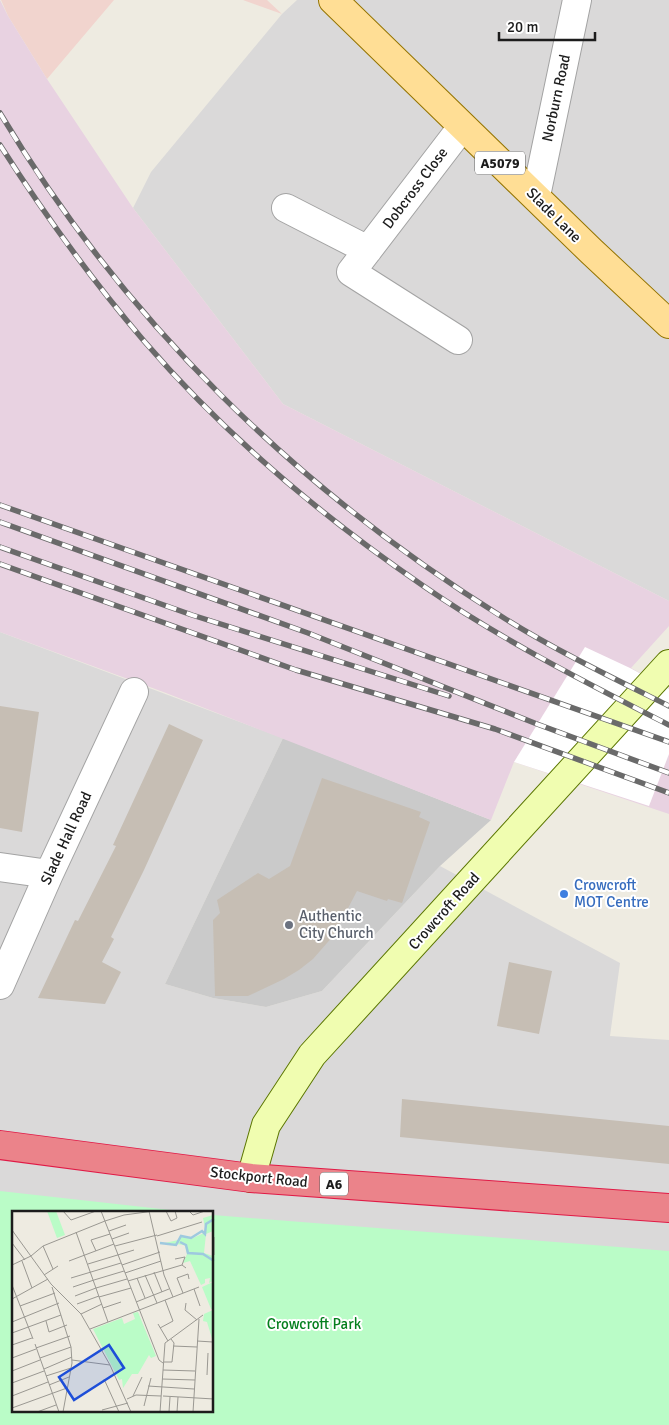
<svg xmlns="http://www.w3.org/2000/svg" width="669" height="1425" font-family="Signika,sans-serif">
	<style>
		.residential { fill: #dad9d9; fill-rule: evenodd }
		.commercial { fill: #f1d4ce }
		.religious { fill: #cacaca }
		.railway { fill: #e8d2e1 }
		.park { fill: #bafcc7 }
		.pier { fill: #fff }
		.building { fill: #c6beb4 }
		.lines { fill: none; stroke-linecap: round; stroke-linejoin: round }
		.street-casing { stroke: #a3a3a3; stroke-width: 30 }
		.secondary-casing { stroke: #5b7600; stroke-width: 30 }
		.primary-casing { stroke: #947400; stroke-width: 30 }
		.highway-casing { stroke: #e01a46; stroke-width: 30 }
		.street { stroke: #fff; stroke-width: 28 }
		.secondary { stroke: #f0fdb0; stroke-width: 28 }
		.primary { stroke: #ffde95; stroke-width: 28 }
		.highway { stroke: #eb838a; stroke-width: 28 }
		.rail-casing { stroke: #6a6a6a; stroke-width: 5.5 }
		.rail { stroke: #fff; stroke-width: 4; stroke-dasharray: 11; stroke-linecap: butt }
		.shop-dot { fill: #3f7fe0; stroke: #fff; stroke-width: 2 }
		.worship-dot { fill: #6b7280; stroke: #fff; stroke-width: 2 }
		.labels { text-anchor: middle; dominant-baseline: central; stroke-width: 4; stroke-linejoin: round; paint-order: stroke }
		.shield { fill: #fff; stroke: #606060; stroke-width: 1 }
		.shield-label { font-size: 14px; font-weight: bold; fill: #1c1c1c }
		.street-label { font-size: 15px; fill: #1c1c1c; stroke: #fff }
		.shop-label { font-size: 15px; fill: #366cbe; stroke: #fff; text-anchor: start }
		.worship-label { font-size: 15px; fill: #5b616d; stroke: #fff; text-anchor: start }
		.park-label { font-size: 15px; fill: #057f1e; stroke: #fff }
		.inset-river { fill: none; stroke: #9ec9df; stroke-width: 2.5 }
		.inset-road { fill: none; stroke: #9a9892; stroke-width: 1 }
		.view { fill: #1d4ed8; fill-opacity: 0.15; stroke: #1d4ed8; stroke-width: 2.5 }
		.inset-edge { fill: none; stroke: #1c1c1c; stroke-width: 2.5 }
	</style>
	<rect width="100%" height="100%" fill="#eeebe1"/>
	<path class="residential" d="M297 0H669V601L283 404 133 208 151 172 282 14Z
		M0 632 283 738 165 984 213 998 266 1007 322 991 440 866 620 963 610 1036 669 1040V1425H0ZM14 1212H212V1411H14Z"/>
	<path class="commercial" d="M1 0H114L47 79 8 16Z
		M243 0H267L282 14Z"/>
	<path class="religious" d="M283 738 491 820 440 866 322 991 266 1007 213 998 165 984Z"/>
	<path class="railway" d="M0 0 8 16 47 79 133 208 283 404 669 601V626L631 668 669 689V814L514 762 491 820 166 693 0 632Z"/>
	<path class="park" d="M0 1191 188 1212H14V1411H212L213 1215 669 1251V1425H0Z"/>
	<path class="pier" d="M585 647 630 668 669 689V754L649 806 514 762Z"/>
	<path class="building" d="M0 706 39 712 22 832 0 828Z
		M169 724 203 740 144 870 111 937 114 939 102 962 121 972 105 1004 38 998 75 920 78 921 116 846 113 845Z
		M322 778 421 812 419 817 430 822 402 903 388 899 387 901 357 891 334 935 313 959 299 970 284 979 248 996H215L213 920 220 913 217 900 258 873 269 879 290 866Z
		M509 962 552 971 539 1034 497 1026Z
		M402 1099 669 1126V1164L400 1137Z"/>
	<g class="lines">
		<g class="street-casing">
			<path id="street" d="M536 196 577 0
				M286 208 368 250
				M458 340 351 272 462 127
				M0 867 49 874
				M0 985 49 874 134 692"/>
		</g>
		<g class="secondary-casing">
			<path id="secondary" d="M251 1178 266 1125 312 1055 669 664"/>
		</g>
		<g class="primary-casing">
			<path id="primary" d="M333 0 591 251 669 324"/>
		</g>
		<g class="highway-casing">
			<path id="highway" d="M0 1145 251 1178 669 1208"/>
		</g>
		<use href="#street" class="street"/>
		<use href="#secondary" class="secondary"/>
		<use href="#primary" class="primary"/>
		<use href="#highway" class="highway"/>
		<g class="rail-casing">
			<path id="rail" d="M0 113C124 321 299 491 504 618 557 651 613 678 669 706
				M0 145C44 214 91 279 144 341 225 435 320 515 422 585 500 639 585 682 669 725
				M0 505 669 742
				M0 522 308 633 537 724 669 773
				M0 547 192 615 449 696
				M0 564 296 670 495 729 669 793"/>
		</g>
		<use href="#rail" class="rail"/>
	</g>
	<circle class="shop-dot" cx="564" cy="894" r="5"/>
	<circle class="worship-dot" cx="289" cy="925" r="5"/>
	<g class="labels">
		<g class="shield">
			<rect x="475" y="151.5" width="50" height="23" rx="4"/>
			<rect x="320" y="1172.5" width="28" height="23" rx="4"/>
		</g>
		<g class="shield-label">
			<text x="500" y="163">A5079</text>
			<text x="334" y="1184">A6</text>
		</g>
		<g class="street-label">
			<text transform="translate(556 98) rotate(-78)">Norburn Road</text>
			<text transform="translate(415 188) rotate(-53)">Dobcross Close</text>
			<text transform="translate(554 215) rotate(45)">Slade Lane</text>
			<text transform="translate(66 838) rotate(-65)">Slade Hall Road</text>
			<text transform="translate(444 911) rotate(-48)">Crowcroft Road</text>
			<text transform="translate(259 1177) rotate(6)">Stockport Road</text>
		</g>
		<g class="shop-label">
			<text x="574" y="885">Crowcroft<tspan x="574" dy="17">MOT Centre</tspan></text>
		</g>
		<g class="worship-label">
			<text x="299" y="916">Authentic<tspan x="299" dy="17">City Church</tspan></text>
		</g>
		<g class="park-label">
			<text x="314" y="1324">Crowcroft Park</text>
		</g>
	</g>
	<g transform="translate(12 1211)">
		<rect width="201" height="201" fill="#eeebe1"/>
		<path d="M35 0H44L53 24 45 27ZM201 4V20L194 23 192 42 201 45V70L197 72 198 67 193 68V72L189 74 178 50 171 52 175 43 173 34 153 32 166 29 168 25 179 28 194 21 191 7ZM201 71V98H199L190 76ZM201 99V131L195 111 191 110 192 103ZM126 101 144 145 139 147 137 144 126 163H120L111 177 110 168 107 169 81 118 110 107 112 113 123 108 121 102Z" fill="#bafcc7"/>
		<path class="inset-river" d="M168 31 174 34 176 42 191 43 202 50M148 32 164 34 169 25 179 27 190 20 193 23 194 13 202 8"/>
		<path class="inset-road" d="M51 0 59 9 84 0M89 0 147 149 151 152M137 0 152 64 161 86M154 0 159 10 165 7 163 0M177 0 181 4 193 0M0 19 39 73 69 103 98 154 119 201M97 20 114 14M64 21 96 111M145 25 190 11M202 26V44M100 28 117 22M0 32 13 49M31 35 41 58M103 35 145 24M84 40 79 29 98 23M19 45 31 35 93 10 112 4 142 0M163 48 173 46 170 54M10 50 20 77M57 50 102 33M76 53 122 39M0 54 19 45M110 54 148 41M142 61 150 81M113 62 149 50M32 64 46 55M133 64 145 92M59 67 109 52M125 67 133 87M82 69 112 60M116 70 170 54 174 57M0 74 21 128M40 76 59 136 60 152 51 201M61 76 82 69M84 77 115 68M182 78 188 95M171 82 165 67 176 63 177 68M63 85 84 77M87 86 119 77M0 88 36 68M124 91 157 78M174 92 173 99 185 109M65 93 87 85M8 95 43 82M91 97 109 91M69 103 90 93M34 110 37 121 55 114M0 111 47 92M146 113 156 130M148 117 161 110 153 89M78 118 187 76M0 122 49 104M185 130 201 131M23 133 47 201M0 134 20 127M161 135 185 136M24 137 58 125M0 147 24 138M28 147 59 136M60 149 98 154M152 151H160L162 132 159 128M32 158 60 146M151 159 183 160M0 160 28 149M195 164 196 142M34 165 59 157M92 168 107 201M150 168 183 169M0 172 32 160M37 174 57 166M136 175 182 178M0 185 36 171M121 185 130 166M151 185 202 188M115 188 124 184 149 185M132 195 139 167M0 197 55 177M90 199 116 192M25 201 44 194M148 201 153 132 191 104M157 201 158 186M165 201 166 186M181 201 187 108"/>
		<path class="view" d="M97 134 112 157 62 189 47 166Z"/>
		<rect width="201" height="201" class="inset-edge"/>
	</g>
	<path d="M499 32v8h96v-8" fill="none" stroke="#1c1c1c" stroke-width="2.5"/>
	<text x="507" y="32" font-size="15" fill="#1c1c1c" stroke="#ffffff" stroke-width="4" paint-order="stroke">20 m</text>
</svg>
